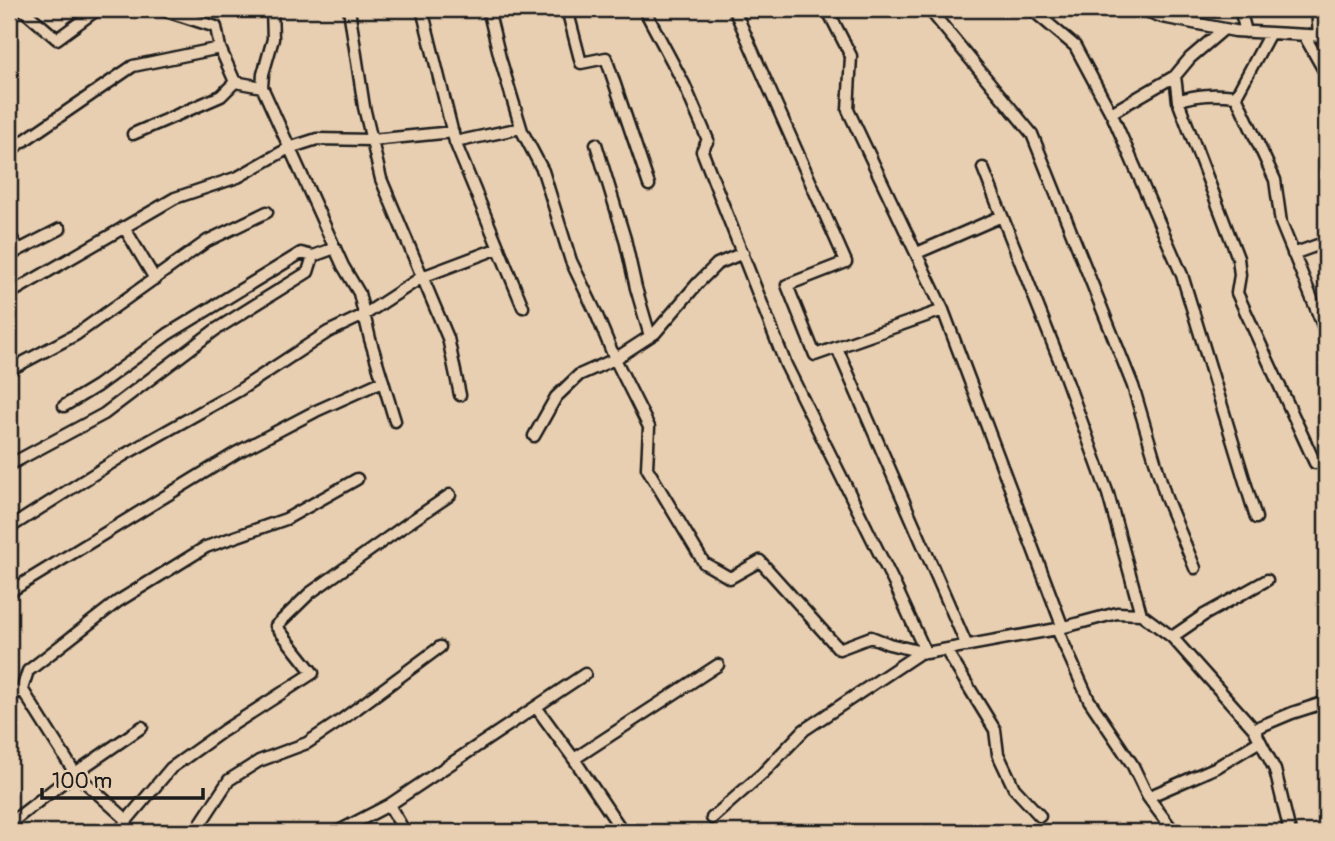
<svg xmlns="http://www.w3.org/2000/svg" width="1335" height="841" font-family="Pangolin,sans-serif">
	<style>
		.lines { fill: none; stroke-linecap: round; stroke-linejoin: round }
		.street-casing { stroke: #1c1c1c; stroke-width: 15 }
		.street { stroke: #e9cfb1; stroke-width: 10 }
	</style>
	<rect width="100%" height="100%" fill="#e9cfb1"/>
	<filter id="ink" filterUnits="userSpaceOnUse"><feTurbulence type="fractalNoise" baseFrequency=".0143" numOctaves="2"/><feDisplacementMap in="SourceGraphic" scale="14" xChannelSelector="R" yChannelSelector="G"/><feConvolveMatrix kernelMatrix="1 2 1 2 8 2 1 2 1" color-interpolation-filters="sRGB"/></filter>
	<g filter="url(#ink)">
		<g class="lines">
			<g class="street-casing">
				<path id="street" d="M22 9 57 39 98 9
					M160 9 216 27 220 48 235 82 262 87
					M272 9 273 39 263 74 262 87 343 266 359 293 370 339 395 421
					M349 9 364 107 381 179 448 338 460 395
					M422 9 455 142 523 307
					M488 9 500 58 522 131 543 171 571 261 595 311 615 359 649 427 647 468 704 563 730 578 760 561 839 649 871 637 889 644 926 653 1057 629 1117 613 1141 614 1172 637 1254 729 1275 770 1290 832
					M567 9 581 63 606 58 649 185
					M644 9 684 84 708 140 702 151 786 365 894 583 926 653
					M734 9 846 262 787 285 815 355 943 310
					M827 9 851 56 848 110 943 310 1063 628
					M929 9 1032 134 1133 386 1166 498 1195 568
					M1031 9 1075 46 1113 117 1182 275 1256 518
					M1141 9 1162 17 1235 31 1326 36
					M1240 9 1246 32
					M1317 9 1319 36
					M1270 33 1236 96 1275 180 1281 223 1326 333
					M1304 35 1326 74
					M1175 76 1178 101 1238 258 1240 275 1237 293 1315 463
					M1178 101C1197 94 1215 94 1236 96
					M1111 113 1175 76 1190 58 1224 29
					M133 134 221 96 235 82
					M455 142 521 128
					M596 144 625 239 636 288 650 336
					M9 151 133 66 220 48
					M983 168 1060 362 1108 494 1141 614
					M124 227 155 279
					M9 234 19 250
					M917 253 1002 216
					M1293 254 1326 242
					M9 257 19 250 60 229
					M9 294 175 198 238 177 289 148 317 139 372 140 453 132
					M837 348 967 646
					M9 370 77 334 207 241 267 212
					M64 406 97 386 168 334 301 253 313 256 335 248
					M534 436 556 397 579 375 615 359 655 333 698 283 717 264 743 253
					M9 465 104 414 215 330 308 272 313 256
					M9 528 124 455 238 391 328 332 364 315 422 277 499 248
					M9 592 236 453 316 411 383 381
					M1057 629 1089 700 1132 764 1148 797 1174 832
					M1172 637 1204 615 1267 580
					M946 650 995 730 998 754 1014 788 1040 816
					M22 689 75 773 127 820
					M9 698 22 689 28 671 117 602 206 547 286 519 357 479
					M536 707 574 759 718 665
					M1254 729 1292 713 1326 702
					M574 759 623 832
					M1148 797 1217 767 1260 741
					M389 805 405 832
					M712 818 763 773 804 730 921 652
					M9 824 75 773 142 727
					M119 832 127 820 171 768 223 731 313 673 276 626 310 593 407 524 450 495
					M195 832 229 780 259 761 307 743 340 721 440 647
					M337 832 389 805 585 674"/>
			</g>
			<use href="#street" class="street"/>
		</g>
	</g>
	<rect width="1335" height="841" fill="none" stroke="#e9cfb1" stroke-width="35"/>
	<rect x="18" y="18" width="1300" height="806" fill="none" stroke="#1c1c1c" stroke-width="2.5" filter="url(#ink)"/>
	<path d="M42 788v10h161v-10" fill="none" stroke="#1c1c1c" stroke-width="3.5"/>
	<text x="52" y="788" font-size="21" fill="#1c1c1c" stroke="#e9cfb1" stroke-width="5" paint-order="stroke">100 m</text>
</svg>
